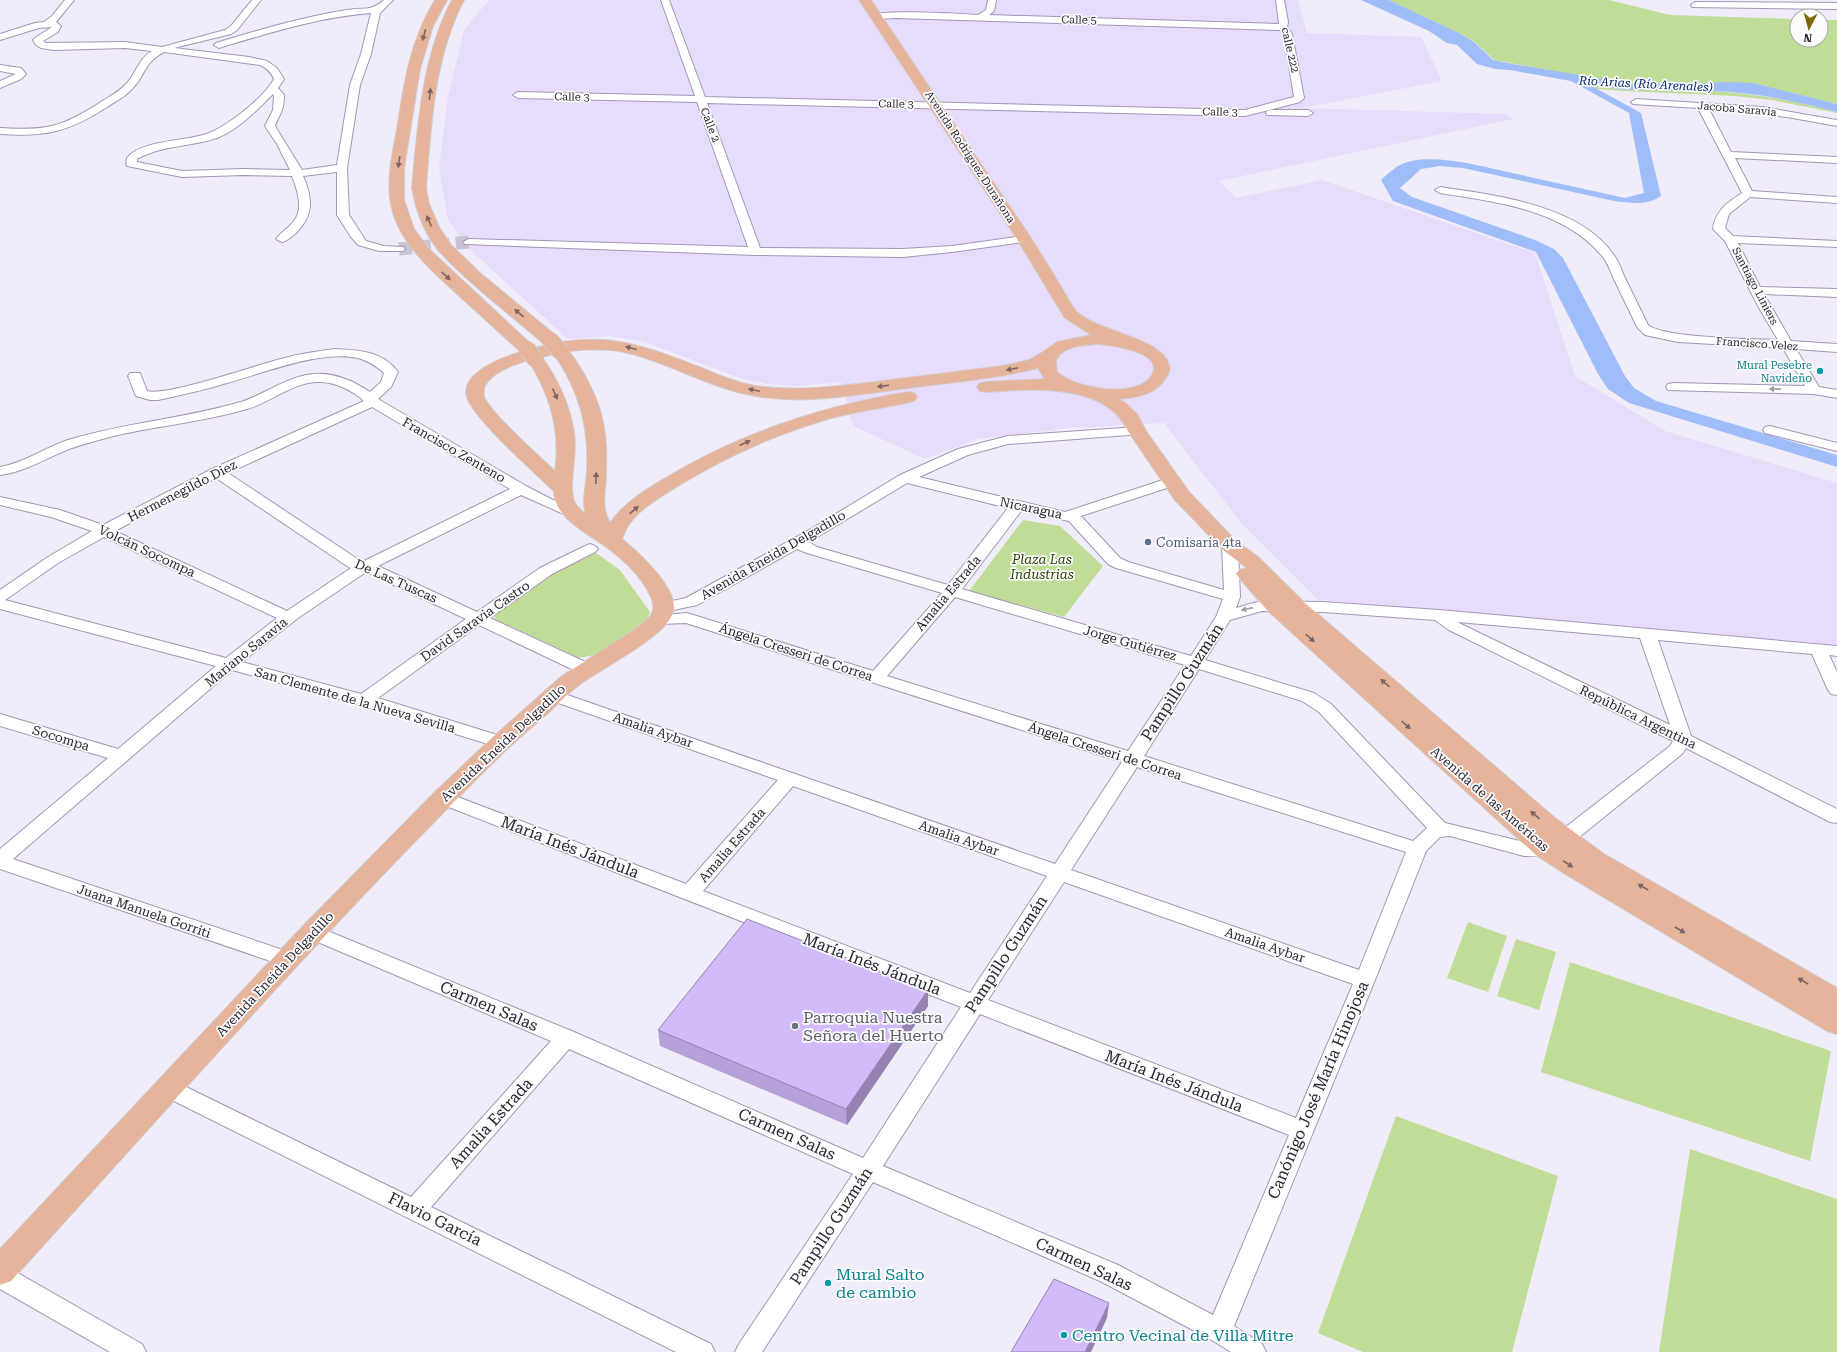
<svg xmlns="http://www.w3.org/2000/svg" width="1837" height="1352" font-family="'Roboto Serif',serif">
	<style>
		.built { fill: #e8dcfd }
		.green { fill: #bfdd97 }
		.water { fill: #9ebdf9 }
		.lines { fill: none; stroke-linecap: round; stroke-linejoin: round }
		.minor-tunnel { stroke: #c9c4d2; stroke-width: 13; stroke-dasharray: 13 6; stroke-linecap: butt }
		.minor-casing { stroke: #a296b6; stroke-width: 2 }
		.major-casing { stroke: #d0cfd2; stroke-width: 2 }
		.minor { fill: #fff; fill-rule: evenodd }
		.major { fill: #e6b39b; fill-rule: evenodd }
		.major-bridge-casing { stroke: #d0cfd2; stroke-width: 18; stroke-linecap: butt }
		.major-bridge { stroke: #e6b39b; stroke-width: 16 }
		.wall { fill: #b5a0d8 }
		.shaded-wall { fill: #9482b0 }
		.building { fill: #d3bafb; stroke: #9482b0 }
		.oneway { fill: #7f6561 }
		.oneway2 { fill: #9f9da2 }
		.culture-dot { fill: #0f9aa8; stroke: #fcfcfc; stroke-width: 1.5 }
		.service-dot { fill: #5c6f8a; stroke: #fcfcfc; stroke-width: 1.5 }
		.worship-dot { fill: #6b7280; stroke: #fcfcfc; stroke-width: 1.5 }
		.labels { text-anchor: middle; dominant-baseline: central; stroke-width: 3.5; stroke-linejoin: round; paint-order: stroke }
		.far-street-label { font-size: 11px; fill: #2a2531; stroke: #fcfcfc }
		.far-culture-label { font-size: 11px; fill: #0d838f; stroke: #fcfcfc; text-anchor: end }
		.far-water-label { font-size: 12px; font-style: italic; fill: #011e71; stroke: #fcfcfc }
		.street-label { font-size: 13px; fill: #2a2531; stroke: #fcfcfc }
		.service-label { font-size: 13px; fill: #4e5e75; stroke: #fcfcfc; text-anchor: start }
		.park-label { font-size: 13px; font-style: italic; fill: #2d4101; stroke: #fcfcfc }
		.near-street-label { font-size: 16px; fill: #2a2531; stroke: #fcfcfc }
		.near-worship-label { font-size: 16px; fill: #5b616d; stroke: #fcfcfc; text-anchor: start }
		.near-culture-label { font-size: 16px; fill: #0d838f; stroke: #fcfcfc; text-anchor: start }
	</style>
	<rect width="100%" height="100%" fill="#f1ecfa"/>
	<path class="built" d="M489 0H1298L1307 33 1421 37 1442 81 1303 108 1506 114 1513 119 1219 181 1236 198 1322 180 1535 253 1575 376 1665 431 1837 483V645L1318 600 1241 523 1164 423 1070 428 977 439 925 459 853 426 841 382 798 386 767 384 740 378 645 342 609 336 568 339 467 247 448 220 439 168 448 97 464 30Z"/>
	<path class="green" d="M1389 0H1609L1670 15 1797 19V40H1821V20H1837V104L1752 83H1627L1585 77 1494 60 1475 42 1459 33Z
		M1589 85C1628 93 1671 89 1711 91 1753 93 1796 101 1837 112V113L1772 100 1735 96 1624 91 1597 89Z
		M1023 520 1060 526 1103 566 1064 617 969 591Z
		M596 553 620 570 650 612 646 624 599 654 579 658 495 619 494 611 546 577Z
		M1468 922 1507 936 1488 992 1447 978Z
		M1516 939 1556 952 1539 1010 1497 996Z
		M1570 962 1831 1051 1810 1161 1541 1072Z
		M1396 1116 1558 1176 1512 1352H1363L1318 1333Z
		M1690 1149 1837 1199V1352H1659Z"/>
	<path class="water" d="M1361 0H1389L1459 33 1474 42 1493 60 1513 64 1627 83 1676 84 1729 82 1753 83 1837 104V112C1796 101 1753 92 1710 91 1671 89 1629 93 1590 85L1641 113 1661 196C1647 206 1630 203 1614 201L1463 168 1440 166 1421 169 1400 188 1412 197 1535 240 1554 249 1563 258 1625 376 1634 388 1656 401 1837 455V467L1629 403 1608 389 1598 374 1536 252 1393 201 1381 180C1386 175 1392 170 1398 166 1418 155 1446 160 1467 163L1625 198 1644 193 1629 113 1571 81 1510 70 1495 69 1477 64 1457 45 1447 43 1429 31Z"/>
	<g class="lines">
		<path class="minor-tunnel" d="M399 249 469 242"/>
		<g class="minor-casing">
			<path id="minor" d="M65 0H74L56 22 61 26 58 32 43 41 46 43 125 42 162 47 225 30 231 26 252 0H261L237 30 231 34 174 48 249 57 267 61 277 68 284 79 278 88 284 95C284 111 280 113 275 126L302 170 337 165 350 85 361 54 371 13C320 17 272 32 222 47L219 48 214 45 216 43C259 30 302 17 347 10 363 7 371 12 384 0H393L380 13 371 54 360 85 347 168 349 215 366 241 384 246 403 247 405 249 403 251H379L358 245 351 237 337 215V172L303 176C313 199 314 216 295 234 291 237 287 241 282 242L276 239C281 232 289 228 294 221 304 209 297 189 292 176L243 175 182 177 127 166 126 164 127 158C140 141 182 141 203 135 223 130 264 98 274 79 271 72 267 68 260 65L164 52C142 64 147 74 132 89 125 97 116 101 107 107 68 132 46 137 0 134V128C47 131 62 127 101 102 110 96 119 92 126 84 137 73 138 59 152 51L125 48 54 50 41 48 36 45 33 40 35 38 52 27 39 28 0 40V34L35 23 44 22 52 16ZM273 94 274 96 273 110 265 126 277 144 290 170 243 169 182 171 137 162V159C162 145 190 147 217 138 238 130 257 110 273 94Z
				M661 0H669L705 97 1245 110 1294 97 1284 34 1280 30 896 18 876 19 872 16C879 9 962 14 978 15L986 10 988 0H996L994 11 989 15 1279 24 1276 0H1284L1288 22 1287 27 1292 34 1304 98 1300 102 1245 116 707 103 760 248 903 249 952 246 1024 236 1030 239 1024 242 952 252 903 257 755 255 465 244 463 242 469 239 748 247 697 102 518 98 513 95 518 92 695 96Z
				M1695 2 1837 3V9L1692 7 1691 5Z
				M0 65 21 68 26 74 21 79 0 88V81L16 74 0 71Z
				M1636 99 1762 107 1837 120V126L1787 117 1709 109 1731 152 1837 157V163L1735 158 1752 191 1837 197V203L1750 197 1729 214 1725 228 1733 236 1837 241V247L1738 243 1760 287 1837 289V297L1764 294 1791 341 1837 344V352L1796 349 1819 387 1837 390V398L1814 394 1668 390 1666 387 1668 384 1673 383 1805 386 1783 348 1678 342 1645 335 1637 327C1629 310 1621 294 1613 277 1610 270 1607 261 1602 256 1563 209 1496 202 1440 193L1435 190 1440 187C1494 195 1579 205 1613 254 1618 260 1621 268 1624 276 1632 292 1640 309 1648 325 1664 338 1753 339 1778 340L1759 308 1725 241 1713 229C1715 211 1728 202 1742 193L1698 108 1633 104 1631 102Z
				M1271 110H1308L1313 113 1308 116 1267 115 1266 113 1267 111Z
				M335 349C358 350 383 351 398 372L391 387 378 399 526 486 553 500 578 510 580 513 578 516 573 517 568 516 521 495 378 566 477 612 540 568 585 546 590 544 595 546 598 549 595 552 552 574 490 618 592 665 594 669 592 673 586 674 580 673 479 625 378 698 507 738 510 742 507 746 501 748 358 704 232 670 13 859 295 954 298 959 295 964 288 967 0 869V849L108 758 0 726V714L118 749 216 666 0 609V590L48 557 92 531 51 517 0 505V497L60 510 103 525 212 469 364 401C353 391 336 382 320 382 294 381 272 402 247 409 200 423 150 426 102 439 89 443 75 446 62 452 41 461 23 472 0 475V467C24 463 44 448 68 440 123 423 181 419 237 403 263 396 285 377 313 374 333 372 354 381 370 392L381 382 384 373C376 366 369 361 358 358 320 350 263 373 227 383 204 390 181 395 158 400H150L136 396 128 376 130 373H140L147 391C166 397 256 365 281 359 299 354 317 351 335 349ZM372 407 510 489 362 562 228 473ZM216 478 350 568H351L287 611 115 531ZM104 537 277 618 226 658 5 600 58 563ZM366 572 466 619 361 694 242 662 298 618Z
				M1770 426 1837 443V451L1765 433 1763 430 1765 427Z
				M1137 427 1142 428 1144 431 1142 434 1008 444 968 455 919 477 1065 512 1166 479H1176L1178 482 1176 485 1081 516 1120 558 1128 562 1224 590 1222 546 1225 543 1230 541 1235 543 1238 546 1240 597 1236 608 1261 601 1323 602 1439 610 1837 646V656L1829 655 1837 672V695L1831 694 1828 690 1812 654 1658 640 1691 736 1837 809V823L1830 822 1686 748 1682 754 1572 843C1555 852 1543 857 1524 856L1450 836 1440 837 1426 851 1375 980 1234 1326 1262 1344 1266 1352H1231L1210 1339 1100 1281 873 1182 762 1352H735L739 1344 853 1174 569 1049 431 1207 711 1344 715 1352H676L160 1094 157 1088 160 1082 168 1079 176 1082 411 1197 551 1041 306 937 303 932 306 927 313 925 574 1032 863 1158 961 1007 436 802 434 798 436 794 443 792 450 794 686 884 778 780 547 699 544 695 547 691 553 690 1055 864 1122 762 686 623 660 624 654 622 652 619 654 616 687 613 873 671 942 593 807 553 797 549 697 605 664 612 658 610 656 607 658 604 686 598 811 529 900 475 958 449 1008 436ZM907 483 1008 508 948 585 817 547 809 542ZM1021 511 1069 521 1108 564 1116 568 1223 599 1216 617 1191 656 962 589ZM955 597 1185 665 1128 751 887 676ZM1262 611 1323 612 1435 620 1449 630 1673 741 1670 746 1558 833 1541 843H1535L1524 842 1445 823 1331 704 1314 693 1205 660 1230 620ZM1458 622 1640 638 1670 725 1461 624ZM1199 669 1302 701 1319 712 1427 828 1413 841 1144 756ZM1137 767 1406 852 1359 970 1071 870ZM793 786 1047 876 970 993 703 891ZM1064 882 1353 984 1296 1118 988 1000ZM980 1014 1289 1135 1213 1315 1118 1265 883 1166Z
				M0 1265 9 1268 142 1344 146 1352H110L0 1289Z"/>
		</g>
		<g class="major-casing">
			<path id="major" d="M435 0H447L433 26 420 69 404 168V200L414 229 430 250 535 348C603 330 636 343 699 367 717 374 736 383 756 386 798 392 840 386 882 381 922 376 962 371 1002 366L1029 360 1043 352 1057 342 1091 335 1065 318 1063 315 1017 239 859 0H871C923 78 976 157 1029 235 1041 254 1053 273 1064 292 1068 298 1072 307 1077 312 1099 332 1162 338 1169 365 1170 370 1169 373 1167 376 1157 394 1137 398 1118 399L1124 402 1137 414 1146 431 1189 492 1237 542 1257 556 1306 604 1555 818 1604 854 1837 988V1034L1827 1031 1565 874 1536 855 1266 609 1236 574 1239 570 1247 568 1223 550 1175 500 1128 431C1106 382 1030 389 986 392L980 391 977 387 980 383 986 382 1045 379 1038 368C996 379 952 382 909 388 858 394 807 405 756 396 712 389 674 365 632 354 612 348 590 349 569 351 587 376 602 404 605 435 607 449 606 464 606 478 605 495 601 507 610 523 625 502 648 488 669 476 743 432 823 406 908 392L914 393 917 397 914 401C886 408 856 411 828 419 773 435 721 459 673 489 657 499 638 510 628 526 625 530 624 535 622 539 638 552 681 591 673 613 665 637 600 669 579 685 568 693 558 704 548 713 532 727 516 740 501 755 330 923 172 1104 11 1281L0 1285V1249L304 925 435 792 493 737 562 676 637 628C642 624 648 620 651 615 655 609 653 601 650 595 641 576 625 561 609 549 590 534 554 519 554 491 535 473 473 418 467 397 460 373 503 357 521 352 503 336 485 319 467 303 436 274 395 243 390 198 387 171 395 144 399 117 405 76 413 36 435 0ZM1097 344C1110 345 1172 352 1149 379 1131 398 1073 388 1057 372L1056 361C1061 346 1084 345 1097 344ZM554 354C579 390 589 426 587 469 587 484 581 500 586 514 582 511 576 506 574 501 568 481 578 455 574 433 570 405 558 380 542 357ZM528 360C550 394 561 431 555 471 543 460 486 409 484 396 483 393 484 386 486 384 494 371 514 365 528 360Z
				M452 0H464C434 57 431 125 426 188L429 204 439 227 451 245 480 273 555 335 557 339 555 343 549 344 543 343C510 314 468 283 440 252 425 235 416 210 412 188 418 124 422 57 452 0Z"/>
		</g>
		<use href="#minor" class="minor"/>
		<use href="#major" class="major"/>
		<g class="major-bridge-casing">
			<path id="major-bridge" d="M549 339 562 353
				M527 349 536 360"/>
		</g>
		<use href="#major-bridge" class="major-bridge"/>
	</g>
	<path class="wall" d="M928 1006 847 1125 660 1046 658 1030Z"/>
	<path class="shaded-wall" d="M928 990V1006L847 1125 846 1109Z
		M1109 1303 1107 1318 1091 1352H1085Z"/>
	<path class="building" d="M747 919 928 990 846 1109 658 1030Z
		M1054 1279 1109 1303 1085 1352H1011Z"/>
	<defs><path id="oneway-solid" d="M-6-.8H1V-3.2L6.5 0L1 3.2V.8H-6Z"/></defs>
	<g class="oneway">
		<use href="#oneway-solid" transform="translate(424 35) rotate(106)"/>
		<use href="#oneway-solid" transform="translate(430 94) rotate(-83)"/>
		<use href="#oneway-solid" transform="translate(399 162) rotate(98)"/>
		<use href="#oneway-solid" transform="translate(429 221) rotate(-114)"/>
		<use href="#oneway-solid" transform="translate(446 276) rotate(42)"/>
		<use href="#oneway-solid" transform="translate(519 313) rotate(-140)"/>
		<use href="#oneway-solid" transform="translate(631 348) rotate(-166)"/>
		<use href="#oneway-solid" transform="translate(1012 369) rotate(169)"/>
		<use href="#oneway-solid" transform="translate(883 386) rotate(173)"/>
		<use href="#oneway-solid" transform="translate(754 390) rotate(-168)"/>
		<use href="#oneway-solid" transform="translate(555 394) rotate(66)"/>
		<use href="#oneway-solid" transform="translate(745 443) rotate(-25)"/>
		<use href="#oneway-solid" transform="translate(596 478) rotate(-88)"/>
		<use href="#oneway-solid" transform="translate(634 510) rotate(-41)"/>
		<use href="#oneway-solid" transform="translate(1310 638) rotate(42)"/>
		<use href="#oneway-solid" transform="translate(1385 683) rotate(-139)"/>
		<use href="#oneway-solid" transform="translate(1406 725) rotate(42)"/>
		<use href="#oneway-solid" transform="translate(1535 815) rotate(-139)"/>
		<use href="#oneway-solid" transform="translate(1568 864) rotate(33)"/>
		<use href="#oneway-solid" transform="translate(1643 887) rotate(-150)"/>
		<use href="#oneway-solid" transform="translate(1680 930) rotate(30)"/>
		<use href="#oneway-solid" transform="translate(1803 981) rotate(-150)"/>
	</g>
	<g class="oneway2">
		<use href="#oneway-solid" transform="translate(1775 389) rotate(-179)"/>
		<use href="#oneway-solid" transform="translate(1247 609) rotate(167)"/>
	</g>
	<g class="culture-dot">
		<circle cx="1820" cy="371" r="4"/>
		<circle cx="828" cy="1283" r="4"/>
		<circle cx="1064" cy="1335" r="4"/>
	</g>
	<circle class="service-dot" cx="1148" cy="542" r="4"/>
	<circle class="worship-dot" cx="795" cy="1026" r="4"/>
	<g class="labels">
		<g class="far-street-label">
			<text transform="translate(1079 20) rotate(1)">Calle 5</text>
			<text transform="translate(1290 50) rotate(77)">calle 222</text>
			<text transform="translate(572 97) rotate(1)">Calle 3</text>
			<text transform="translate(896 104) rotate(1)">Calle 3</text>
			<text transform="translate(1737 109) rotate(5)">Jacoba Saravia</text>
			<text transform="translate(1220 112) rotate(1)">Calle 3</text>
			<text transform="translate(710 125) rotate(69)">Calle 2</text>
			<text transform="translate(970 157) rotate(57)">Avenida Rodríguez Durañona</text>
			<text transform="translate(1755 286) rotate(62)">Santiago Liniers</text>
			<text transform="translate(1757 344) rotate(4)">Francisco Velez</text>
		</g>
		<g class="far-culture-label">
			<text x="1812" y="365">Mural Pesebre<tspan x="1812" dy="13">Navideño</tspan></text>
		</g>
		<g class="far-water-label">
			<text transform="translate(1646 84) rotate(3)">Río Arias (Río Arenales)</text>
		</g>
		<g class="street-label">
			<text transform="translate(454 450) rotate(30)">Francisco Zenteno</text>
			<text transform="translate(182 491) rotate(-27)">Hermenegildo Diez</text>
			<text transform="translate(1031 508) rotate(12)">Nicaragua</text>
			<text transform="translate(147 551) rotate(25)">Volcán Socompa</text>
			<text transform="translate(773 555) rotate(-30)">Avenida Eneida Delgadillo</text>
			<text transform="translate(396 581) rotate(24)">De Las Tuscas</text>
			<text transform="translate(948 593) rotate(-50)">Amalia Estrada</text>
			<text transform="translate(475 621) rotate(-35)">David Saravia Castro</text>
			<text transform="translate(1130 643) rotate(16)">Jorge Gutiérrez</text>
			<text transform="translate(246 652) rotate(-39)">Mariano Saravia</text>
			<text transform="translate(796 652) rotate(18)">Ángela Cresseri de Correa</text>
			<text transform="translate(355 700) rotate(16)">San Clemente de la Nueva Sevilla</text>
			<text transform="translate(1638 717) rotate(26)">República Argentina</text>
			<text transform="translate(653 730) rotate(19)">Amalia Aybar</text>
			<text transform="translate(61 738) rotate(17)">Socompa</text>
			<text transform="translate(503 743) rotate(-43)">Avenida Eneida Delgadillo</text>
			<text transform="translate(1105 751) rotate(18)">Ángela Cresseri de Correa</text>
			<text transform="translate(1490 799) rotate(41)">Avenida de las Américas</text>
			<text transform="translate(959 838) rotate(19)">Amalia Aybar</text>
			<text transform="translate(732 845) rotate(-49)">Amalia Estrada</text>
			<text transform="translate(144 911) rotate(19)">Juana Manuela Gorriti</text>
			<text transform="translate(1265 945) rotate(19)">Amalia Aybar</text>
			<text transform="translate(275 974) rotate(-47)">Avenida Eneida Delgadillo</text>
		</g>
		<g class="service-label">
			<text x="1156" y="542">Comisaría 4ta</text>
		</g>
		<g class="park-label">
			<text x="1042" y="559">Plaza Las<tspan x="1042" dy="15">Industrias</tspan></text>
		</g>
		<g class="near-street-label">
			<text transform="translate(1182 682) rotate(-57)">Pampillo Guzmán</text>
			<text transform="translate(570 847) rotate(21)">María Inés Jándula</text>
			<text transform="translate(1006 954) rotate(-57)">Pampillo Guzmán</text>
			<text transform="translate(872 964) rotate(21)">María Inés Jándula</text>
			<text transform="translate(489 1006) rotate(23)">Carmen Salas</text>
			<text transform="translate(1174 1081) rotate(21)">María Inés Jándula</text>
			<text transform="translate(1318 1090) rotate(-67)">Canónigo José María Hinojosa</text>
			<text transform="translate(491 1123) rotate(-48)">Amalia Estrada</text>
			<text transform="translate(787 1134) rotate(24)">Carmen Salas</text>
			<text transform="translate(435 1219) rotate(26)">Flavio García</text>
			<text transform="translate(831 1226) rotate(-57)">Pampillo Guzmán</text>
			<text transform="translate(1084 1264) rotate(25)">Carmen Salas</text>
		</g>
		<g class="near-worship-label">
			<text x="803" y="1017">Parroquia Nuestra<tspan x="803" dy="18">Señora del Huerto</tspan></text>
		</g>
		<g class="near-culture-label">
			<text x="836" y="1274">Mural Salto<tspan x="836" dy="18">de cambio</tspan></text>
			<text x="1072" y="1335">Centro Vecinal de Villa Mitre</text>
		</g>
	</g>
	<g transform="translate(1809 28) rotate(186)"><circle r="19" fill="#fcfcfc" stroke="#a8a6ab"/>
	<path d="M0-3L7 15L0 10L-7 15Z" fill="#7b6800"/>
	<text y="-6" font-size="11" font-weight="bold" text-anchor="middle" fill="#2a2531">N</text>
	</g>
</svg>
